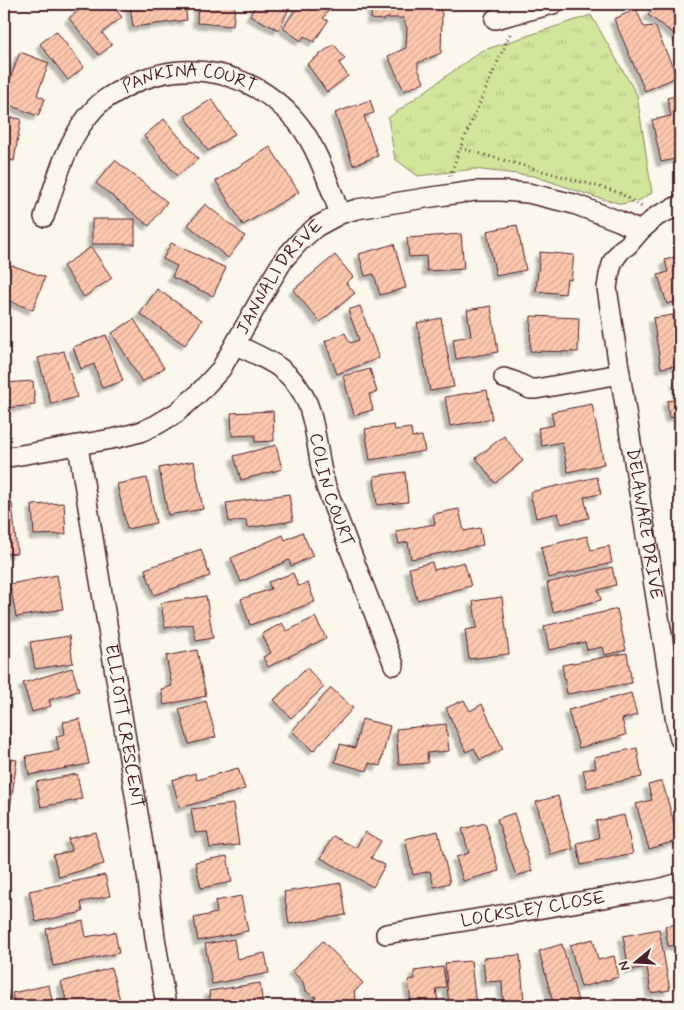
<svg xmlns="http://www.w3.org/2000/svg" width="684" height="1010" font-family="Mynerve,sans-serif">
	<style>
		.grass { fill: url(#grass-tufts); stroke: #8e8263 }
		.building { fill: url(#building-hatch); stroke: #4a1f2b; filter: url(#shadow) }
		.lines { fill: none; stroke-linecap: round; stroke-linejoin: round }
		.minor-casing { stroke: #4a1f2b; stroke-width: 22 }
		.path { stroke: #4a1f2b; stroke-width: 3; stroke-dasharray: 1 4; stroke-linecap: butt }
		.minor { stroke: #fbf7ec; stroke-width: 19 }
		.labels { text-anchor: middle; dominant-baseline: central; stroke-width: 5; stroke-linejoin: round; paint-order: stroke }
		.street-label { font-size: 18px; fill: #4a1f2b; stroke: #fbf7ec }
	</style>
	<defs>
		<pattern id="grass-tufts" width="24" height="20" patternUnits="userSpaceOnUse" patternTransform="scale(1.25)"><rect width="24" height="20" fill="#d1e69b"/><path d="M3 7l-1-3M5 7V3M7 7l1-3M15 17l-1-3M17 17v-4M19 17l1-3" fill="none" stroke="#b5c586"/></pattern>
		<pattern id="building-hatch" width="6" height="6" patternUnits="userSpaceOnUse" patternTransform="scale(1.25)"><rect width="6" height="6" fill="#fcc7ad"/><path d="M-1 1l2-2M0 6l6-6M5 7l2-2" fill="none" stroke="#daaa95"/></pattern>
		<filter id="shadow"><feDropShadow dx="-4.5" dy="4.5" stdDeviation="1" flood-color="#0004"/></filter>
	</defs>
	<rect width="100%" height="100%" fill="#fbf7ec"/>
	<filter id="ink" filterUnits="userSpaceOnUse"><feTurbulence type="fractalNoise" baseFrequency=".02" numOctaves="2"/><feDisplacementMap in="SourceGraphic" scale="10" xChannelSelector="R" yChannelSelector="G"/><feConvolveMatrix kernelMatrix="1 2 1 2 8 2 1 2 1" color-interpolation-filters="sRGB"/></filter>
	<g filter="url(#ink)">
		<path class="grass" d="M591 15 637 95 652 193 640 200 622 204 595 197 534 176 474 169 418 176 395 159 388 118 481 51Z"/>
		<path class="building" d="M86 4H111L122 17 102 33 112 45 99 55 69 18Z
			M142 4H185L187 20 133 27 130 5Z
			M198 4H235L233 26 197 23Z
			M256 4H291L279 30 250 16Z
			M299 4H333L323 18 328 21 314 42 304 36 301 41 283 28Z
			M372 4 438 5 442 14 441 53 418 63V69L424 82 404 91 388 56 406 48 407 28 403 18H388L383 20 371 19Z
			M656 4H680V38L648 15Z
			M636 9 644 27 655 26 677 77 645 91 614 19Z
			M56 31 84 67 68 80 40 44Z
			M334 44 345 59 339 63 348 76 327 92 307 64Z
			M20 52 49 63 37 95 45 99 38 116 4 103V96Z
			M680 95V158L661 162 652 120 671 116 667 98Z
			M212 99 235 134 208 151 185 116Z
			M370 100 374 113 364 116 378 156 353 165 335 113Z
			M4 116 21 119 14 161 4 159Z
			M164 119 198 159 177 176 144 136Z
			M270 147 299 192 243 225 216 181Z
			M115 160 167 202 149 226 96 183Z
			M205 204 245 236 228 258 188 225Z
			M92 219H135V244H92Z
			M517 225 526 270 496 276 487 231Z
			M461 234 464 269 427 271 426 256 409 257 407 238Z
			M171 243 226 268 213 296 172 277 177 266 163 259Z
			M394 244 406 288 380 295 374 274 365 276 359 254Z
			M91 247 112 278 84 297 63 266Z
			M540 252 574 255 571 280 567 279 565 294 536 291Z
			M335 255 353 277 346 283 355 293 320 322 293 290Z
			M680 255V300L667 304 658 275 668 272 665 260Z
			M11 265 45 277 33 310 4 299V287Z
			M157 289 202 320 185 345 140 314Z
			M360 306 379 358 337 374 325 341 345 333 350 343 359 340 348 310Z
			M491 306 498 352 456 359 453 339 471 336 467 310Z
			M673 315 677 340H680V365L661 368 653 318Z
			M531 316 579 318 578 352 530 351Z
			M441 318 454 387 430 391 417 323Z
			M134 319 164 368 142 382 112 333Z
			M106 335 123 381 102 388 94 364 81 369 73 347Z
			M64 351 77 397 51 404 38 358Z
			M370 369 377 392 369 394 373 410 354 415 343 376Z
			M676 380H680V416L669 418 667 401 679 399Z
			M33 381 35 405 4 408V383Z
			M487 390 492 419 450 426 445 397Z
			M592 404 604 464 568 472 562 442 542 446 538 428 554 425 551 412Z
			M273 411 274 441 255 442V435L232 436 231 413Z
			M394 425 395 430 411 428 412 437 422 436 425 451 370 460 365 429Z
			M504 436 523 461 495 483 476 458Z
			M276 445 282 469 241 480 234 456Z
			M194 461 203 509 168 515 159 468Z
			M405 472 408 502 377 505 374 476Z
			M597 477 601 494 584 497 589 518 561 524 558 513 536 518 530 492Z
			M147 478 156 523 127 529 117 484Z
			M289 494 293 521 247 528 246 520 229 522 226 503Z
			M4 503H12L17 553 4 554Z
			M64 503 66 534 34 535 32 505Z
			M459 509 464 531 480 528 483 545 411 559 408 542 399 544 396 531 435 524 433 514Z
			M302 532 313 556 291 566 289 560 241 582 231 558 283 535 285 540Z
			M587 536 591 550 609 546 612 563 548 578 541 547Z
			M201 549 210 576 154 595 145 569Z
			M432 562 434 570 464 562 471 586 417 600 409 568Z
			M612 567 616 585 598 590 601 600 553 612 547 583Z
			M293 573 298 586 308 583 315 602 250 625 241 599 271 589 268 582Z
			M57 575 63 609 16 617 10 584Z
			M206 596 213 638 196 641 193 624 165 628 161 603Z
			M502 597 509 654 469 659 465 630 477 628 473 601Z
			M617 609 626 650 605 655 603 647 587 650 585 642 549 650 544 626Z
			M315 617 326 638 268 667 263 657 271 653 262 634 282 623 287 631Z
			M69 636 73 663 35 669 30 642Z
			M197 650 206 696 164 705 161 689 172 686 166 656Z
			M627 653 632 683 567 694 562 665Z
			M72 668 79 691 49 700 51 706 32 712 23 683Z
			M307 668 324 687 291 718 274 700Z
			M4 672H5L11 749 4 750Z
			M331 688 353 708 313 751 292 731Z
			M631 693 637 715 622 719 626 735 579 748 568 710Z
			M464 700 470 711 482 704 503 749 480 760 474 748 466 752 446 708Z
			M206 701 216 737 189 744 179 709Z
			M80 719 89 764 29 775 26 756 59 750 56 736 65 734 63 722Z
			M362 719 390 726 380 766 369 763 367 771 335 762 340 744 355 748Z
			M446 724 449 751 427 753 428 763 399 765 396 729Z
			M637 748 642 777 587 788 583 770 596 768 594 757Z
			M4 758 17 760 10 809 4 808Z
			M238 768 245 789 180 808 172 780 195 773 197 780Z
			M77 774 82 799 41 807 36 782Z
			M662 781 679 840 649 849 636 804 652 800 648 785Z
			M558 796 573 849 551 855 536 802Z
			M233 804 239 845 210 848 207 832 195 833 191 809Z
			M514 813 532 871 516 876 497 819Z
			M624 815 633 854 581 865 577 843 599 838 596 821Z
			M485 823 499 871 463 881 456 857 469 853 462 829Z
			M438 831 450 883 434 887 430 871 413 875 405 839Z
			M95 832 104 864 59 877 53 855 72 851 68 839Z
			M365 832 381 841 371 858 385 865 373 887 321 858 333 836 356 848Z
			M227 856 232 882 201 888 195 862Z
			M105 875 110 896 81 902 83 912 36 922 29 891Z
			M341 883 346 915 289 924 284 892Z
			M241 896 248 931 198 941 194 918 217 913 215 901Z
			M83 921 86 937 115 932 119 953 53 966 46 929Z
			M680 924V945L668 946 665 926Z
			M659 929 670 990 651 993 647 967 629 970 623 936Z
			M234 939 237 959 265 953 269 973 212 984 205 944Z
			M593 939 598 960 614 956 619 977 581 987 570 945Z
			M323 941 363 983 354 992 356 1000 350 1006H313L316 996 313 997 305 990 303 982 292 971Z
			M562 944 578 1001 560 1006H554L539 951Z
			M520 955 524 1001 503 1002 502 981 485 982 483 958Z
			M471 961 476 1006H449L445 963Z
			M443 967 446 987 436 989 438 1001 426 1003 427 1006H386L411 1003 408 980 415 979 414 971Z
			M111 968 120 1000 98 1006H68L61 982Z
			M6 983 10 1006H4V984Z
			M260 983 263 1006H211L209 991Z
			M49 985 53 1006H15L12 993Z"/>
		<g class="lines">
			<g class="minor-casing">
				<g id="minor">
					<path d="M495 19 553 4"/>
					<path id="s1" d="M680 205 657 216 640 231 628 245 621 250 613 261 609 275 607 288 620 374 676 722 680 739"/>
					<path id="s2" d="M44 217C57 179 66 139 95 108 103 99 115 93 126 87 185 56 254 71 297 122 317 146 329 185 340 214"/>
					<path id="s3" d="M236 345C249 351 268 359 280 368 313 393 313 424 320 461 321 470 324 479 326 487L394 665"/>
					<path d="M504 378 516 382 530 389H536L620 374"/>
					<path id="s4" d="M78 446 143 844 155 937 166 1006"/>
					<path id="s5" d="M4 458 117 438 140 432 156 425 176 413 197 395 221 369 270 282 284 259 300 241 316 227 340 214 357 209 425 198 475 191H501L528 193 574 204 619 221 640 231"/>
					<path id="s6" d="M386 934 633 893 658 889 680 883"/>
				</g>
			</g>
			<path class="path" d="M510 34 460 148 618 192 642 207
				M450 176 460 148"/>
			<use href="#minor" class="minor"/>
		</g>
	</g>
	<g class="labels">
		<g class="street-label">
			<text stroke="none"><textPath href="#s2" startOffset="225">PANKINA COURT</textPath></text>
			<text stroke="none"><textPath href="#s5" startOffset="352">JANNALI DRIVE</textPath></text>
			<text stroke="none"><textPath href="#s3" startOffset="185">COLIN COURT</textPath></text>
			<text stroke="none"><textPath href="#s1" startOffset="355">DELAWARE DRIVE</textPath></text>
			<text stroke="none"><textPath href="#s4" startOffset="284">ELLIOTT CRESCENT</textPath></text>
			<text stroke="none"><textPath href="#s6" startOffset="149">LOCKSLEY CLOSE</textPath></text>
		</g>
	</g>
	<rect width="684" height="1010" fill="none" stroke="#fbf7ec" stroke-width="20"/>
	<rect x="10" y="10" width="664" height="990" fill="none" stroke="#4a1f2b" stroke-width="2" filter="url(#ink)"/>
	<g transform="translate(636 962) rotate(252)" stroke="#fbf7ec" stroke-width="4" paint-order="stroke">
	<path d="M0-4L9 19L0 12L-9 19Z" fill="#4a1f2b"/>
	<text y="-8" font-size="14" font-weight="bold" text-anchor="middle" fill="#4a1f2b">N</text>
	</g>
</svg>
